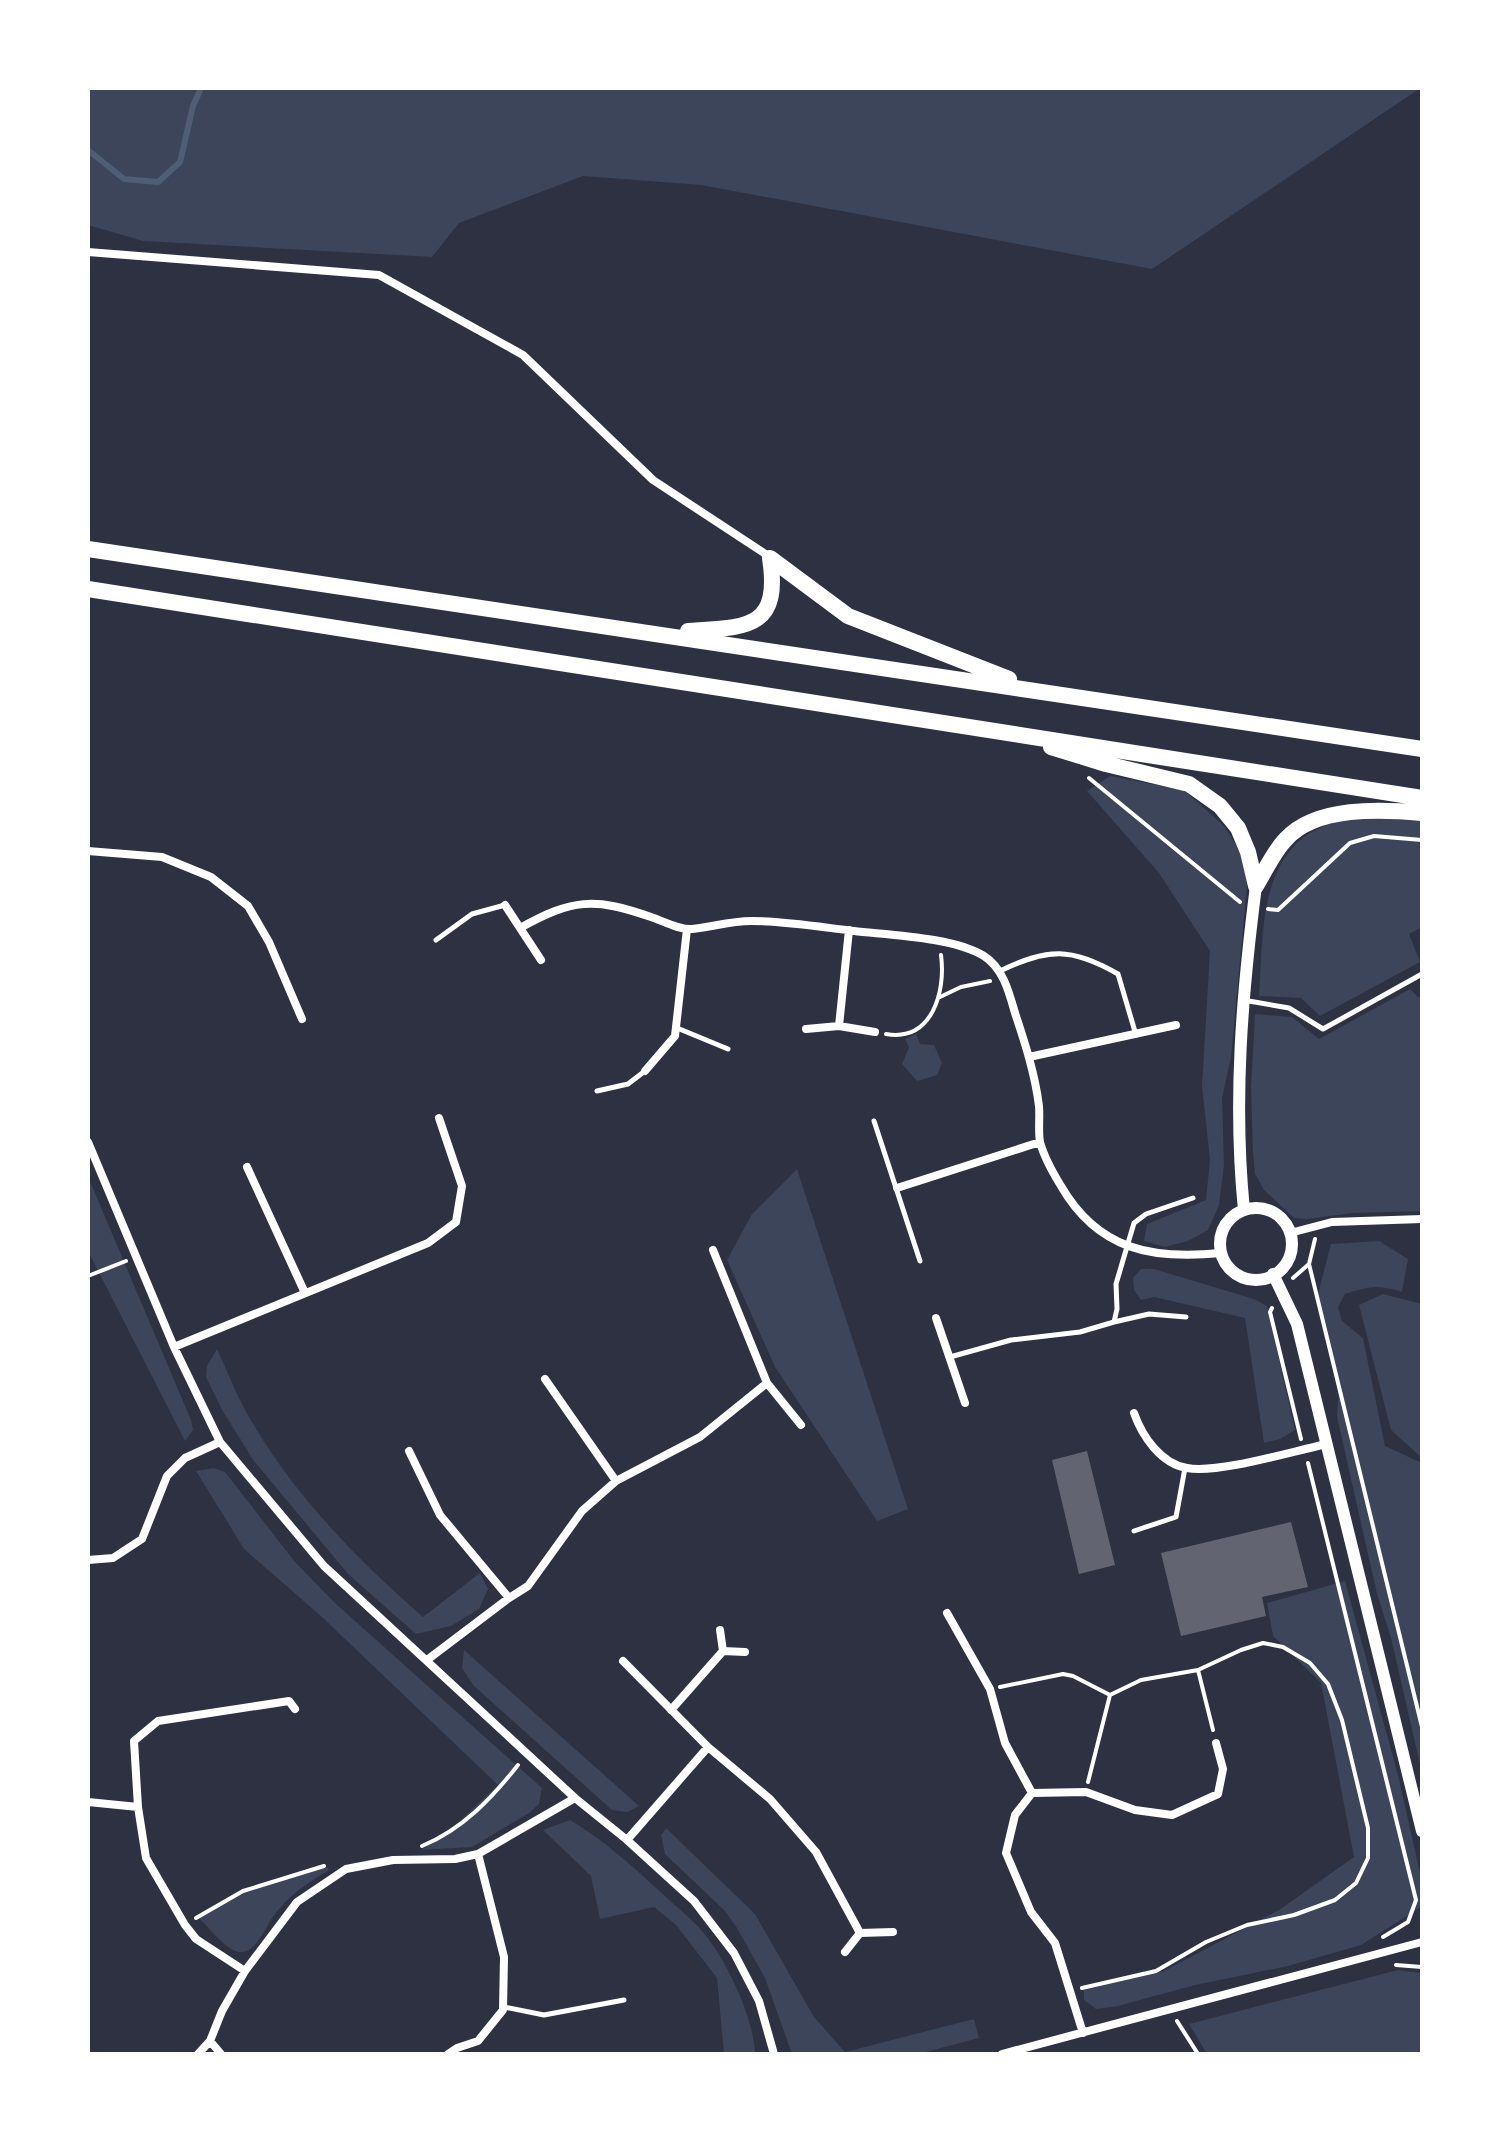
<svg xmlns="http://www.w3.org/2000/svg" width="1510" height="2142" font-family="Commissioner,sans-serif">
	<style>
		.green { fill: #3c4559 }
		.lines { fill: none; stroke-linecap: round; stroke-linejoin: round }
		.stream { stroke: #4f5d75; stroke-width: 6 }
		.building { fill: #626471 }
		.path { stroke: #fff; stroke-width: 4 }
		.service { stroke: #fff; stroke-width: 5 }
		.minor { stroke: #fff; stroke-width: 8 }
		.tertiary { stroke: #fff; stroke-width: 12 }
		.trunk { stroke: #fff; stroke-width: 16 }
	</style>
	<rect width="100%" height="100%" fill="#2d3142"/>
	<path class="green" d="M88 88H1422V92L1419 89 1152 269 701 185 583 176 459 223 432 257 143 241 88 225Z
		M1110 776 1184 790 1224 826 1243 856 1247 885 1231 1057 1222 1098 1224 1165 1219 1205 1208 1230 1188 1241 1165 1247 1144 1241 1147 1224 1206 1200 1210 1160 1202 1086 1210 951 1159 873 1087 791Z
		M1357 816 1422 820V927L1409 934 1420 962 1320 1016 1301 998 1259 996C1263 945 1258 872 1304 837 1319 826 1339 821 1357 816Z
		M1410 989 1418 997 1422 996V1211L1353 1213 1307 1219 1294 1218 1264 1190 1255 1174 1253 1153 1251 1088 1255 1014 1292 1017 1319 1039Z
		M916 1034 920 1044 934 1045 942 1063 937 1075 917 1081 902 1064 909 1047 905 1039Z
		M797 1169 908 1509 877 1521 775 1367 727 1260 752 1214Z
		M89 1179 191 1420 193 1430 185 1441 88 1251Z
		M1379 1241 1408 1259 1402 1292C1378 1285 1370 1286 1345 1294L1338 1307 1342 1321 1363 1338 1385 1446 1422 1463V1773L1391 1638 1377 1594 1337 1417 1339 1387 1318 1294 1331 1244Z
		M1141 1269H1154L1254 1299 1267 1306 1295 1430 1280 1439 1264 1443 1245 1318 1154 1297 1141 1300 1134 1290 1133 1278Z
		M1383 1294 1422 1304V1458L1391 1430 1359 1305Z
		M217 1349C228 1373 238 1399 252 1422 296 1497 358 1560 423 1617L480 1573 488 1589 479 1609 451 1626 416 1634 348 1574 254 1461 222 1410 206 1377 207 1366Z
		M214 1468 225 1472 295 1562 336 1604 542 1788 539 1804 529 1813 472 1847 421 1850 459 1822 498 1785 322 1617 244 1549 196 1471Z
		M1345 1581 1399 1779 1422 1882 1421 1907 1361 1945 1288 1966 1195 1985 1118 2006 1096 2009 1084 2000V1990L1164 1971 1279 1910 1354 1857 1321 1683 1273 1636 1267 1603Z
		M464 1650 639 1806 627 1812 612 1810 474 1686 462 1668Z
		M570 1820C606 1841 635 1869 666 1897 678 1908 692 1919 702 1931 726 1959 754 2017 755 2054H724L717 1978 676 1925 654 1907 600 1919 591 1876 543 1830Z
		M666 1828 755 1914 814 2017 845 2052 974 2019 979 2038 918 2054H792L765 1978 737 1928 725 1911 665 1854 661 1835Z
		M327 1867 329 1870C309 1882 289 1895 275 1914 266 1925 258 1950 243 1952 230 1955 208 1927 199 1918L253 1887Z
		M1398 1970 1422 1973V2054H1207L1189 2024Z"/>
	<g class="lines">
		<path class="stream" d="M88 150 124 179 158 182 180 162 193 106 201 88"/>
	</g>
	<path class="building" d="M1087 1451 1115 1565 1079 1574 1052 1460Z
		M1291 1522 1308 1587 1262 1597 1266 1616 1181 1636 1161 1553Z"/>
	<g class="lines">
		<path class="path" d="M1089 778 1240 902
			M1268 909 1278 910 1350 843 1374 836 1422 840
			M940 997 961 987 990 981
			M886 1034C932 1042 946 992 941 955
			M1309 1264 1422 1727
			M88 1276 126 1261
			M1293 1278 1309 1264 1315 1239
			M1272 1308 1270 1312 1301 1439
			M1308 1463 1416 1900 1408 1922 1383 1937
			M1198 1670 1213 1730
			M1000 1687 1063 1674 1073 1676 1110 1695 1141 1680 1198 1670 1241 1650 1263 1643 1283 1647 1310 1663 1328 1684 1342 1720 1368 1828V1858L1356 1883 1335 1900 1294 1915 1247 1925 1206 1942 1156 1971 1082 1988
			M1088 1782 1110 1695
			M422 1846C463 1829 492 1798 518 1765
			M196 1918 243 1891 324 1866
			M1396 1965 1422 1967
			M1177 2021 1198 2054"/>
		<path class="service" d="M436 940 472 914 505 905
			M1000 971C1048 948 1071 947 1118 974L1136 1035
			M1243 1000 1289 1008 1323 1029 1422 974
			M677 1028 728 1049
			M597 1091 628 1084 645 1071
			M874 1121 920 1261
			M1114 1322 1149 1314 1186 1317
			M950 1357 1011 1340 1080 1332 1114 1322 1117 1309 1116 1284 1134 1223 1146 1214 1193 1198
			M1134 1531 1176 1517 1185 1468
			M504 2007 544 2015 624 2000"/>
		<path class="minor" d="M88 252 379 275 523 355 653 480 770 557
			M88 851 162 857 211 877 248 906 269 942 302 1019
			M505 905 541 960
			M520 928C572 899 594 897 651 917 663 921 679 930 692 929 711 927 731 921 751 921 785 921 820 927 854 931 889 935 953 937 984 956 1003 968 1009 992 1015 1013 1025 1043 1035 1074 1039 1106 1040 1118 1038 1131 1040 1142 1044 1157 1053 1173 1061 1186 1098 1250 1152 1260 1221 1253
			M839 1026 849 930
			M806 1029 839 1026 875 1032
			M1029 1057 1176 1025
			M645 1071 675 1036 687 929
			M88 1142 174 1347 220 1442 324 1566 575 1798 627 1840 694 1901 734 1953 759 2001 774 2054
			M247 1167 305 1293
			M897 1188 1040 1142
			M1290 1233 1332 1222 1422 1219
			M936 1318 965 1403
			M174 1347 428 1243 456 1222 462 1186 439 1118
			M545 1379 616 1481
			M767 1383 801 1425
			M1134 1413C1142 1436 1161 1464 1187 1468 1218 1474 1293 1451 1327 1444
			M409 1451 440 1515 509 1598
			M88 1560 113 1558 142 1539 167 1476 185 1458 220 1442
			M947 1613 990 1689 1005 1743 1032 1793
			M723 1651 745 1652
			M427 1660 509 1598 528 1586 582 1511 616 1481 700 1437 767 1383 713 1250
			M623 1661 708 1747 770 1799 816 1852 860 1933 893 1932
			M671 1710 723 1651 720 1630
			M88 1802 138 1807
			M627 1840 708 1747
			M845 1952 860 1933
			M245 1971 196 1939 185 1925 146 1858 138 1807 134 1741 158 1721 289 1701 295 1709
			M1083 2033 1055 1943 1031 1912 1006 1853 1015 1815 1032 1793 1086 1792 1135 1810 1172 1815 1218 1794 1223 1769 1216 1743
			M210 2041 221 2054
			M198 2054 210 2041 222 2011 245 1971 297 1902 346 1869 393 1860 455 1859 478 1854 575 1798
			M448 2054 457 2048 478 2041 503 2010 504 1957 478 1854
			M1002 2054 1422 1942"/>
		<path class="tertiary" d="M1220 1244a36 36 0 1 1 72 0a36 36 0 1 1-72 0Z
			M1244 1210C1233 1101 1242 995 1256 886
			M1273 1274 1297 1324 1422 1831"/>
		<path class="trunk" d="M88 549 1422 749
			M770 558 848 616 1009 679
			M88 589 1422 798
			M688 631C746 627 781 630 770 558
			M1051 747 1106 764 1189 784 1220 806 1238 828 1248 852 1256 886
			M1256 886C1265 871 1274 851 1286 839 1316 806 1381 809 1422 813"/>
	</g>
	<rect width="1510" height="2142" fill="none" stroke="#ffffff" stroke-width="180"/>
</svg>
